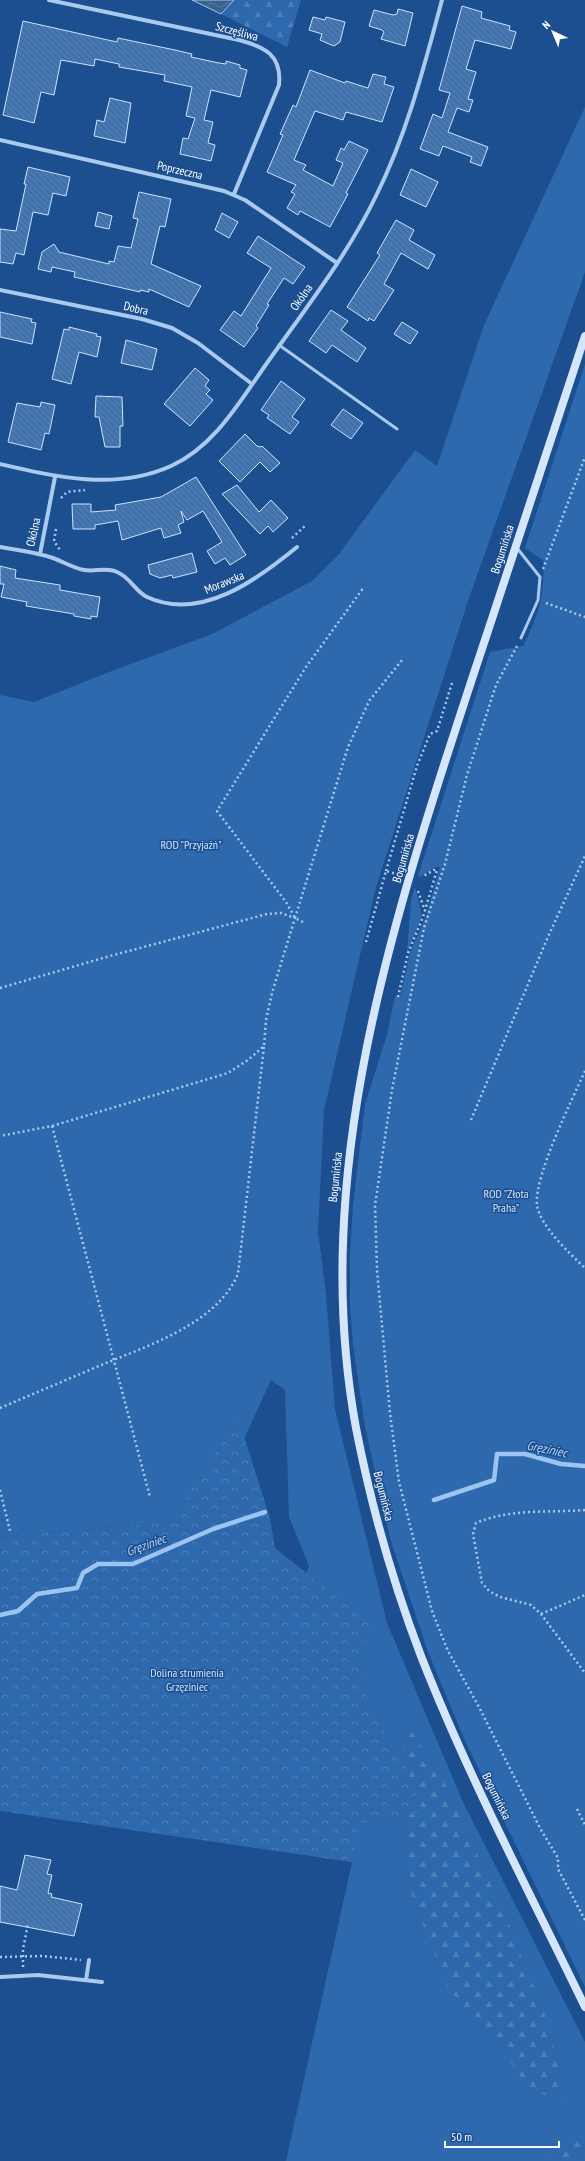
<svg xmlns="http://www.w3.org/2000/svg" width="585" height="2161" font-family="'PT Sans Narrow',sans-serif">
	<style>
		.green { fill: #2e69ad }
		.forest { fill: url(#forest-firs) }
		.park { fill: url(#park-crowns) }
		.water { fill: url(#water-waves); stroke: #9cc4f0 }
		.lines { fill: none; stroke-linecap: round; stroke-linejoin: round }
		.stream { stroke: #9cc4f0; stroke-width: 4.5 }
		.building { fill: url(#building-back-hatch); stroke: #cfe3fa }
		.path { stroke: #a9c9ee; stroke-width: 2.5; stroke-dasharray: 2 3; stroke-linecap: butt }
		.lane { stroke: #a9c9ee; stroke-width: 3 }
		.street { stroke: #a9c9ee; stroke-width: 4 }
		.secondary { stroke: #d6e6fa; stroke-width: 8 }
		.labels { text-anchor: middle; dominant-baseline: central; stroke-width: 3; stroke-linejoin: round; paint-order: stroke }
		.street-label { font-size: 12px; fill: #fff; stroke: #1b4f8f }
		.park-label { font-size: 12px; fill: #cfe3fa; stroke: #1b4f8f }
		.water-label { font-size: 13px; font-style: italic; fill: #b5d3f5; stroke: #1b4f8f }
	</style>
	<defs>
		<pattern id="forest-firs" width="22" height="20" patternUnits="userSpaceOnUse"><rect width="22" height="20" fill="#2e69ad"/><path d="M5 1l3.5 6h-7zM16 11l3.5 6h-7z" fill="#4d80b9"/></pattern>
		<pattern id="park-crowns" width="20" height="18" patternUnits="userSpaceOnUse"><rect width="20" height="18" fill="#2e69ad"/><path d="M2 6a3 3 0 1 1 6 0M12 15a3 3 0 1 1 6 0" fill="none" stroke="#4d80b9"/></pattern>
		<pattern id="water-waves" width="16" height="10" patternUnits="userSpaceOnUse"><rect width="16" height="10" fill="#3c6290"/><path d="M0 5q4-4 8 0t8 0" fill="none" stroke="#597aa1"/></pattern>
		<pattern id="building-back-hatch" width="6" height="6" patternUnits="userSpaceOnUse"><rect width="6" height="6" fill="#4478b7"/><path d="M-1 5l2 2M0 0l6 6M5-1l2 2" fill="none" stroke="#486282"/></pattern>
	</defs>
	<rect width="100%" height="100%" fill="#1b4f8f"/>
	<path class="green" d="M585 107V272L469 598 376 887 324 1110 318 1232 326 1294 335 1409 387 1623 463 1802 585 2042V2161H286L352 1862 199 1839 309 1566 289 1517 285 1390 271 1380 225 1480 170 1522 0 1537V695L34 702 109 672 212 634 312 581 339 554 415 450 437 466 484 325Z
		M585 364V1987L465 1741 428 1652 390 1538 365 1427 353 1345 350 1303V1257L353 1205 365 1104 387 1035 395 996 400 997 410 953 426 916 440 867H436L420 877 418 876 490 652 523 646C539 615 545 594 543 560L525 548Z
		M415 886 422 916 407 953 411 901Z"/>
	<path class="forest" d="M234 0H301L287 47 221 14Z
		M412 1732 442 1777 509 1924 550 2028 564 2099 529 2091 510 2061 448 1988 412 1896 407 1827 393 1762Z
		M572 2135 585 2140V2161H541Z"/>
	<path class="park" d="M238 1417 270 1518 275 1548 375 1628 360 1646 363 1688 380 1725 407 1769 423 1812 360 1823 352 1862 0 1811V1537L170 1522Z"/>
	<path class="water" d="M192 0H234L221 14Z"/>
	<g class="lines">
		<path class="stream" d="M434 1500 494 1480 497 1454H525L561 1464 585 1466
			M0 1615 18 1611 37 1594 77 1588 83 1573 98 1564H133L213 1529 265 1512"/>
	</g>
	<path class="building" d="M462 6 482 12 481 18 510 26 509 30 516 32 511 49 475 40 466 69 476 72 468 99 473 100 469 112 457 108 448 132 488 147 481 166 470 162 472 157 443 146 439 156 420 149 433 114 442 118 450 93 439 90Z
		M398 9 413 13 405 46 381 39 384 32 382 30 369 26 374 10 393 15 397 14Z
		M313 17 325 20 326 17 345 22 340 42 334 46 329 44 320 40 322 34 309 30Z
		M23 21 117 42 118 38 175 50 192 54 191 57 219 63 226 64V61L240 65V68L247 70 240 97 211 90 204 120 213 122 208 143 215 145 211 161 180 154 183 138 188 139 195 118 186 116 192 87 164 81 165 75 119 67V64L95 59 94 66 61 60 54 95 41 92 34 123 3 115Z
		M310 70 345 83 346 81 368 88 373 74 386 77 384 84 394 87 382 122 346 112 343 120 315 111 294 160 306 165 303 170 333 186 343 163 336 160 341 148 344 150 349 141 368 150 346 193 348 194 330 227 300 211 298 215 287 208 295 194 291 192 296 185 267 172 283 135 280 134 293 105 296 107Z
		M110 98 131 103 125 143 94 136 97 120 104 122Z
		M28 167 70 177 66 196 53 193 48 215 33 212 24 255 16 253 13 264 0 262V229L16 231 26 184H24Z
		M411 169 438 182 426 207 400 195Z
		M139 192 171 199 165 227 160 226 151 264 201 286 189 307 149 289V292L140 290V292L74 277 75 272 52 267 51 272 38 269 42 252 54 244 59 252 109 264V261L114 262 118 246 131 248 138 219 133 218Z
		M98 212 112 216 109 229 95 226Z
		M222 213 238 222 229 238 215 230Z
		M396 220 414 230 409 240 435 255 428 269 401 253 384 284 394 290 374 321 369 318 368 321 347 307 380 255 377 253Z
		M258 236 305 267 293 284 284 278 267 304 269 305 256 326 258 328 244 347 220 330 234 311 241 316 271 268 247 253Z
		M331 310 348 321 341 330 366 348 357 362 332 345 326 353 309 341Z
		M0 312 32 319 31 322 36 323 32 344 0 337Z
		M402 322 418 332 410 344 394 334Z
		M69 327 97 334 96 336 101 337 97 357 79 352 71 384 52 379 64 329 69 330Z
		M126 340 157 349 152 370 121 363Z
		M195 368 209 380 205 386 210 390 206 394 213 400 190 426 164 404Z
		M281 381 305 399 292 417 299 422 290 434 267 418 269 415 261 410Z
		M96 396 122 397 123 426H120V447H105L99 417H95Z
		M41 402 55 405 49 434 45 433 41 450 8 442 17 403 40 407Z
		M343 409 363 423 351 439 331 425Z
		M245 434 257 446 261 447 262 446 280 463 270 472 260 462 240 482 219 461Z
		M196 477 246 555 230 565 225 558 215 564 207 551 222 542 203 511 187 520 181 511 184 522 178 525 181 533 164 538 161 528 122 540 118 521 95 525V529H73L72 504H91V512L116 510 115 505 161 497Z
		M237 485 259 512 271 500 288 518 273 532 268 526 260 534 222 494Z
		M192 553 197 572 173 578 172 575 160 578 150 574 148 565Z
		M0 566 16 570 15 578 60 585V590L100 597 97 617 91 616V619L74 616V614L26 606 27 602 1 597 4 584H0Z
		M25 1855 51 1860 47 1874 52 1875 48 1893 52 1894 51 1897 82 1904 74 1936 0 1922V1886L17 1890Z"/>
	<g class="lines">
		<path class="path" d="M61 498 67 492 85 490
			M56 529 54 541 60 550
			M292 538 306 525
			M543 569 585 457
			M546 603 585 617
			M517 646 496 685 467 775 445 864 424 928 392 1090 375 1205 377 1270 390 1413 399 1482 432 1611 448 1651 479 1707 540 1828 558 1858V1869L585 1920
			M386 871 417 766 430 734 437 731 452 683
			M418 891 425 911
			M295 918 348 747 369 701 402 660
			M303 922 295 918 286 902 217 811 306 667 364 587
			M366 942 386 871 400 875
			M0 988 110 956 267 914 281 913 295 918 272 993 266 1020 264 1046 248 1060 228 1073 52 1126 0 1136
			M398 997 408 953 423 917 437 870H434L422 877
			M585 1071C572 1100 534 1176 537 1205 540 1226 570 1254 585 1268
			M471 1120 547 939 585 856
			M52 1126 150 1497
			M0 1408C33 1394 66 1380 99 1366 146 1346 216 1325 238 1274L264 1046
			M0 1490 10 1531
			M585 1510C549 1513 511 1508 476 1523L473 1534 482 1583 489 1591 500 1597 531 1605 541 1614 585 1673
			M541 1614 585 1595
			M577 1809 585 1825
			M0 1957 43 1956 81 1960
			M23 1967V1949L28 1924"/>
		<path class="lane" d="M279 345 397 429
			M517 548 540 577 538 600 521 638"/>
		<path class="street" d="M49 0 239 40C265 47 282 55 279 85L234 194
			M0 140 224 191 245 200 337 263
			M0 290 142 319 172 328 198 343 252 384
			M0 464C56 477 116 491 171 466 215 446 240 401 267 363 305 309 347 256 376 196 407 134 424 67 442 0
			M0 547C18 550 36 552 53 558 64 562 73 568 84 570 96 572 106 567 117 572 130 577 135 591 147 597 201 622 258 579 297 547
			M40 554 55 477
			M0 1977 38 1975 102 1982
			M86 1980 89 1960"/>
		<path class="secondary" d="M585 336C547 451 510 565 472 679 393 919 309 1173 356 1428 371 1505 393 1583 421 1656 468 1776 529 1891 585 2007"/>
	</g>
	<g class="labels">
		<g class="street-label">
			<text transform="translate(237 31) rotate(15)">Szczęśliwa</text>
			<text transform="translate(180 170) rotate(13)">Poprzeczna</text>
			<text transform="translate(301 297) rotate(-55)">Okólna</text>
			<text transform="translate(136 308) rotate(13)">Dobra</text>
			<text transform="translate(33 532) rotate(-77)">Okólna</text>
			<text transform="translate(502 549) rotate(-72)">Bogumińska</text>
			<text transform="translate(224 582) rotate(-22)">Morawska</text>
			<text transform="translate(403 858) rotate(-74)">Bogumińska</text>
			<text transform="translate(335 1177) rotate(-84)">Bogumińska</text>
			<text transform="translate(384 1496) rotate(76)">Bogumińska</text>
			<text transform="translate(497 1796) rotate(64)">Bogumińska</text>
		</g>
		<g class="park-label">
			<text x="191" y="844">ROD "Przyjaźń"</text>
			<text x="506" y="1193">ROD "Złota<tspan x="506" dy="14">Praha"</tspan></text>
			<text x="187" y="1672">Dolina strumienia<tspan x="187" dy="14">Grzęziniec</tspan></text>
		</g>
		<g class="water-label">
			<text transform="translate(547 1449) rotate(12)">Gręziniec</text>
			<text transform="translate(146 1545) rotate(-20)">Gręziniec</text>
		</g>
	</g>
	<g transform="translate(553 32) rotate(316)" stroke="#1b4f8f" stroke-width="3" paint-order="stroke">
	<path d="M0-3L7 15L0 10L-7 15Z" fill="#ffffff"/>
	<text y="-6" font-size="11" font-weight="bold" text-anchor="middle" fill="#ffffff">N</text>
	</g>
	<path d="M445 2141v6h114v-6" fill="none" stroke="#ffffff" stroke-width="2"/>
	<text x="451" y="2141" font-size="12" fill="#ffffff" stroke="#1b4f8f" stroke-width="3" paint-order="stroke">50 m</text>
</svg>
